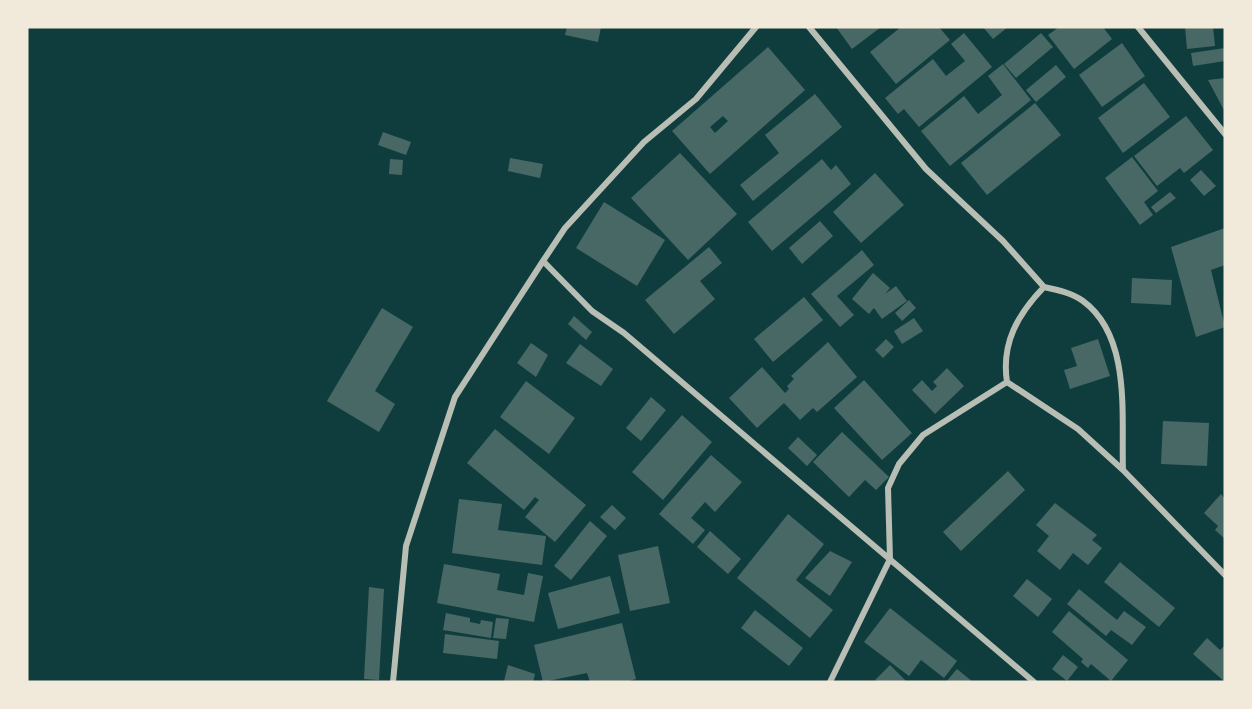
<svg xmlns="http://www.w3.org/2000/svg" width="1252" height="709" font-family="'DM Sans',sans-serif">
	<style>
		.building { fill: #486865; fill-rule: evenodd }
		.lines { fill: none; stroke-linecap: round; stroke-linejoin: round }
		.minor { stroke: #b8beb3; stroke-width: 6 }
	</style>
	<rect width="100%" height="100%" fill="#0f3d3e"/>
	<path class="building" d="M567 27H601L598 42 565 35Z
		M836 27H881L852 49Z
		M901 27H939L950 40 896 84 870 52Z
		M983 27H1008L993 39Z
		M1059 27H1103L1112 39 1074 69 1048 35Z
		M1185 27H1213L1215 46 1187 49Z
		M964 33 992 67 919 127 904 109 898 114 885 98 933 59 946 76 965 61 951 44Z
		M1041 33 1053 47 1016 78 1004 64Z
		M1122 43 1145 76 1102 107 1079 75Z
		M768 47 805 90 710 174 672 131ZM723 116 728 121 715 133 710 127Z
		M1225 48V61L1193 66 1191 53Z
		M1003 64 1031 100 950 166 921 131 964 96 978 114 1002 95 988 76Z
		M1056 65 1066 77 1036 102 1026 90Z
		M1225 78V112L1208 80Z
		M1144 83 1170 117 1123 153 1098 118Z
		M815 94 842 127 753 201 740 185 779 153 765 135Z
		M1035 103 1061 135 987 195 961 163Z
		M1186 116 1213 150 1184 173 1180 168 1157 186 1134 156Z
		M383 132 411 142 406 155 378 145Z
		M680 153 737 214 688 260 631 198Z
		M1132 157 1158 191 1144 202 1153 215 1140 225 1105 178Z
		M510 158 543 164 540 178 508 171Z
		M390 159 403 160 402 175 389 174Z
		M822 159 831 170 836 165 851 184 772 251 748 222Z
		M1201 170 1216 186 1204 196 1190 180Z
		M875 173 904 205 861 243 833 212Z
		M1170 192 1176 198 1156 213 1151 207Z
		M604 202 665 240 637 286 576 248Z
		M820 221 833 236 802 264 789 248Z
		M1225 228V265L1211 270 1225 327 1196 337 1171 247Z
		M709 247 722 263 700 281 715 299 674 334 645 300Z
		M862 250 874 265 837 296 854 315 840 327 811 294Z
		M873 273 890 288 885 294 896 286 907 301 882 319 874 308 869 314 852 299Z
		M1132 278 1172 280 1171 305 1131 303Z
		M804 297 823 320 773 362 754 339Z
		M909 300 916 308 902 321 895 313Z
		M382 308 413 327 375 391 395 404 379 432 327 401Z
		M574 316 592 332 586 340 568 324Z
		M914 318 923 331 902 344 894 331Z
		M886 339 894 347 883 358 875 350Z
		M1098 339 1110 376 1070 389 1064 370 1077 366 1071 348Z
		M828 342 857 377 817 412 813 408 800 420 784 403 757 428 729 398 762 367 785 393 789 389 787 386 794 379 791 376Z
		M531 343 548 355 536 377 517 363Z
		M580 344 613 369 601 386 566 363Z
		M947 368 964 386 935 414 912 390 922 380 932 391 937 386 933 382Z
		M864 380 912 433 882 460 834 408Z
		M526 381 575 418 549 454 500 417Z
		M651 397 666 410 641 441 626 428Z
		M682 415 712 442 663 500 632 472Z
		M1163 421 1209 423 1207 466 1161 464Z
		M495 429 586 505 555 542 525 517 539 500 535 497 524 510 467 463Z
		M842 432 889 477 876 490 865 480 849 497 813 462Z
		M798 437 817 455 807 466 788 448Z
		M711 455 742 482 715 512 705 502 691 518 705 530 693 544 659 514Z
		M1008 471 1025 490 961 551 943 532Z
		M1221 494 1225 499V539L1215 530 1218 526 1204 513Z
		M459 499 502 504 498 530 546 536 542 565 452 553Z
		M1055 503 1097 535 1092 540 1102 548 1088 565 1073 553 1060 570 1037 551 1049 536 1036 525Z
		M612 505 626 518 615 530 600 517Z
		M788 514 824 544 796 580 833 610 810 638 737 578Z
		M590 521 607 536 571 580 554 566Z
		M710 531 741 559 728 574 697 547Z
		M658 546 670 603 630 611 618 555Z
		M830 551 852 562 830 596 805 578Z
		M1120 562 1175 608 1159 627 1104 582Z
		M444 564 500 574 497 590 524 595 528 573 543 576 534 622 437 603Z
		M610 576 620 613 558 629 548 593Z
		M1027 579 1052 599 1038 617 1013 596Z
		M369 587 384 589 379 680 364 679Z
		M1079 589 1117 620 1124 611 1146 627 1132 645 1111 630 1106 636 1067 604Z
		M890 608 957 661 944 678 921 660 909 676 864 642Z
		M755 610 803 648 789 666 741 628Z
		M1069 611 1128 660 1111 681 1091 664 1088 668 1081 662 1083 659 1052 632Z
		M446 613 470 618V622L480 624 481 620 493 622 491 638 443 630Z
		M496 618 509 619 506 639 493 638Z
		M622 623 636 679 626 682H590L587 673 543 682 534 645Z
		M445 634 499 641 497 659 443 653Z
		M1207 638 1220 650 1225 645V682L1193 654Z
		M1063 655 1078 667 1067 681 1052 669Z
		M508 665 535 674 533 682 504 681Z
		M890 665 907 682H877L875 680Z
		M957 669 973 682H946Z"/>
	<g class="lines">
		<path class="minor" d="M756 27 696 99 644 142 565 228 543 261 592 311 624 333 1034 682
			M809 27 926 169 1003 241 1044 287
			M1138 27 1225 134
			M1007 382C1001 343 1018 314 1044 287 1058 290 1072 293 1083 301 1132 337 1121 417 1123 470
			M393 682 406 546 455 397 543 261
			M830 682 890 559 888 488 899 464 923 435 1007 382 1078 429 1123 470 1225 575"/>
	</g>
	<rect width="1252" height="709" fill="none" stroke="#f1e9da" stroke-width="57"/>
</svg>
